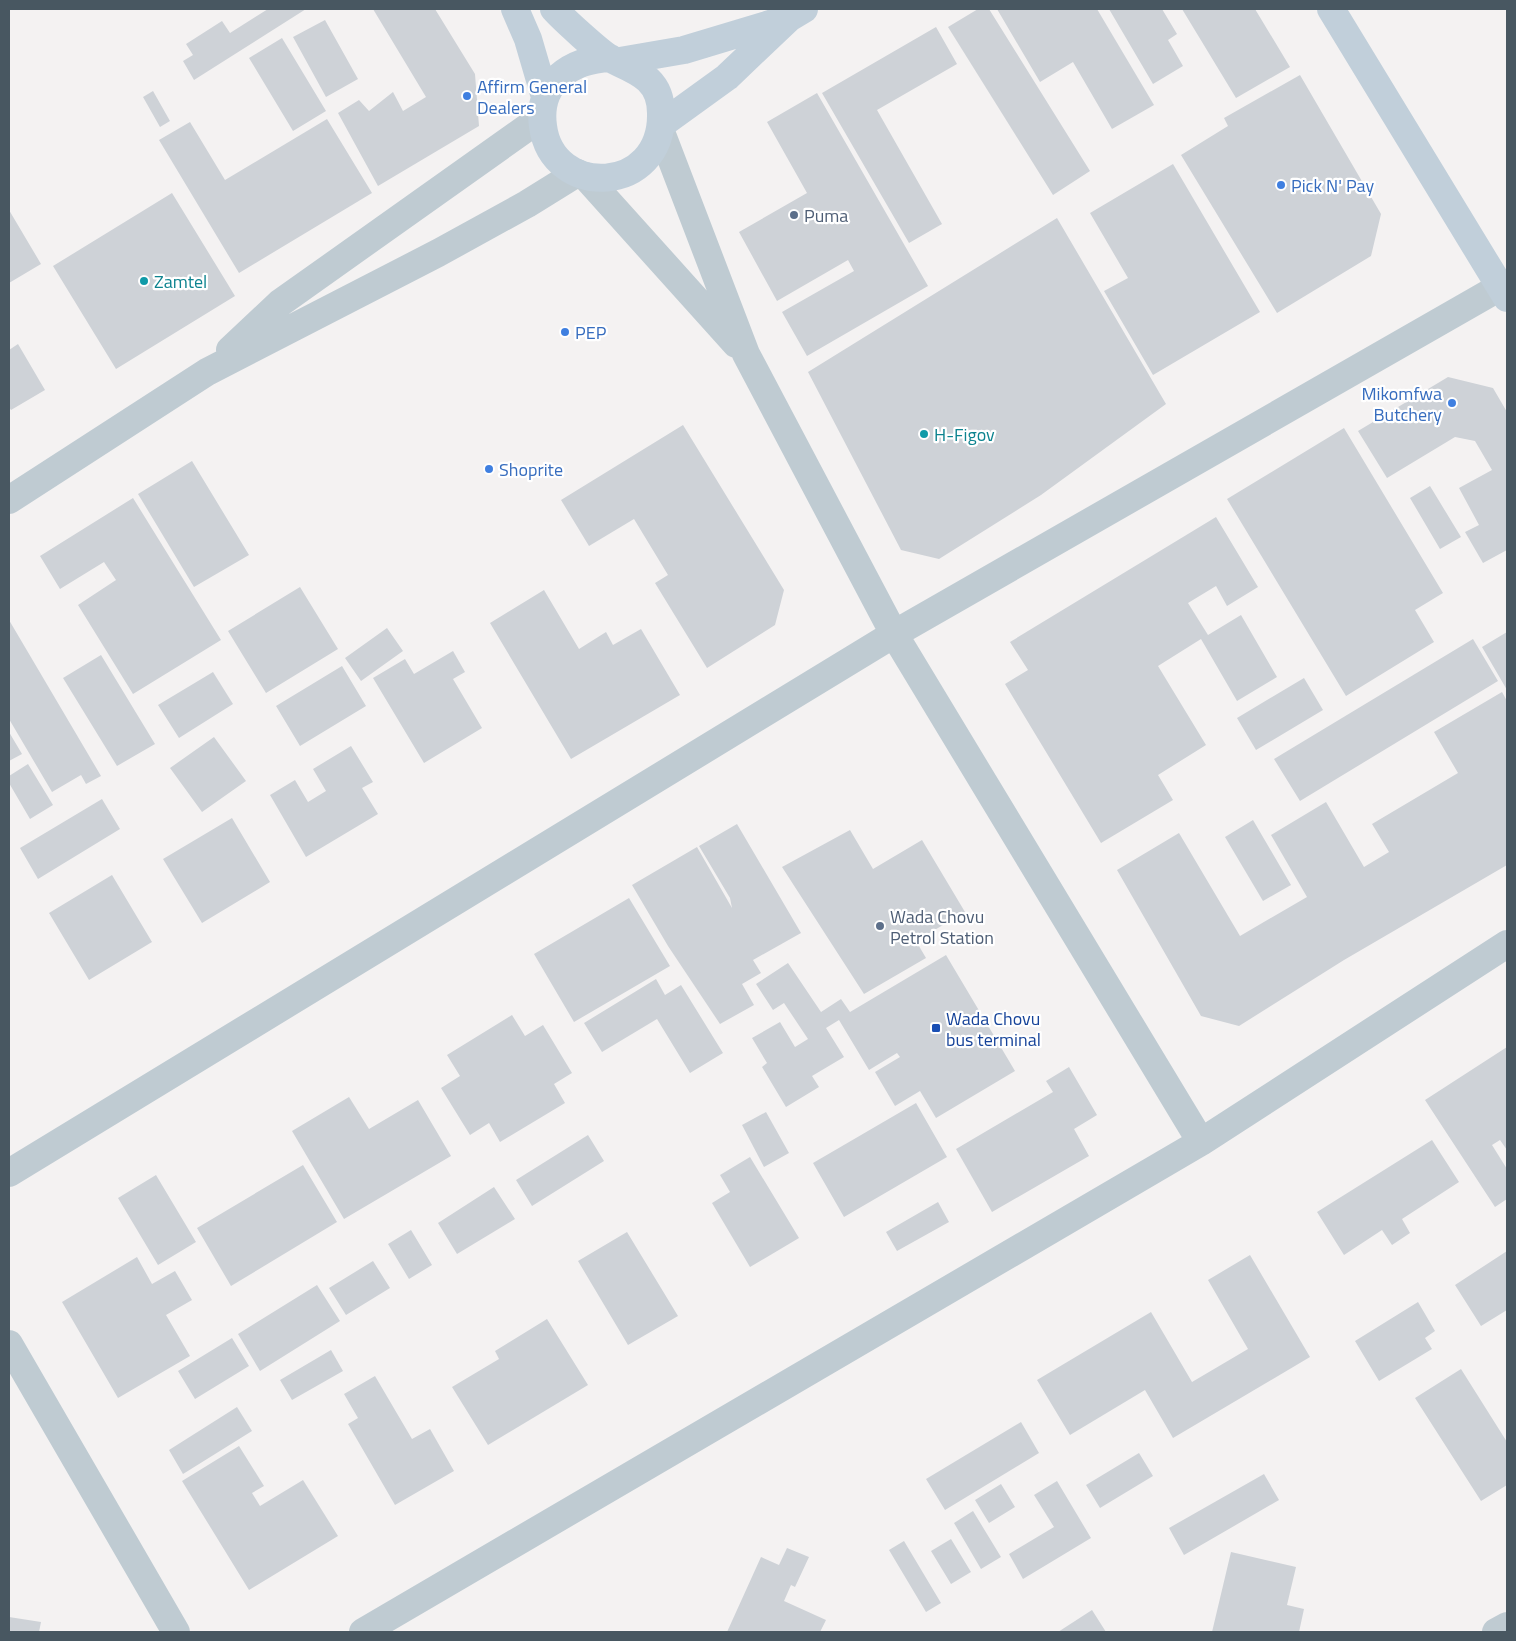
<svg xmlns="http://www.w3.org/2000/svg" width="1516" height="1641" font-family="'Titillium Web',sans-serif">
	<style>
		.building { fill: #ced2d7 }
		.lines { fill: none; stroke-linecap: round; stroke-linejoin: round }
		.minor { stroke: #bfcbd2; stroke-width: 28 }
		.secondary { stroke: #c1cfda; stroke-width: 28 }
		.shop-dot { fill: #3f7fe0; stroke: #fff; stroke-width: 2 }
		.service-dot { fill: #5c6f8a; stroke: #fff; stroke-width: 2 }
		.culture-dot { fill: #0f9aa8; stroke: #fff; stroke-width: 2 }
		.transit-dot { fill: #1a4fb4; stroke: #fff; stroke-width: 2 }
		.labels { text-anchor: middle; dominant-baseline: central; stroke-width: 4.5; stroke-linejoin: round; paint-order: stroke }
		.shop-label { font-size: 18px; fill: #366cbe; stroke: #fff; text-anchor: start }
		.service-label { font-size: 18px; fill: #4e5e75; stroke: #fff; text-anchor: start }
		.culture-label { font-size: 18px; fill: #0d838f; stroke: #fff; text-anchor: start }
		.transit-label { font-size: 18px; fill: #164399; stroke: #fff; text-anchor: start }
	</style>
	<rect width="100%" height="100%" fill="#f4f2f2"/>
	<path class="building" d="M268 9H306L194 80 183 61 193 55 186 44 222 21 230 33Z
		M373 9H435L475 74 479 126 378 186 338 113 359 100 369 111 393 92 403 111 426 97Z
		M978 9H989L1090 171 1053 195 948 27Z
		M997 9H1097L1154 105 1112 129 1073 62 1040 82Z
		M1109 9H1162L1177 34 1168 40 1183 66 1153 84Z
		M1182 9H1255L1290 67 1236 98Z
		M325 20 358 79 326 97 293 37Z
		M936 27 957 64 877 110 942 224 909 243 822 93Z
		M282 38 326 111 293 131 249 58Z
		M1300 75 1381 214 1371 256 1277 313 1181 155 1228 126 1224 118Z
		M153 91 170 121 160 127 143 97Z
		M817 93 928 286 807 356 782 312 854 271 848 260 777 301 739 232 807 193 767 122Z
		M327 119 372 193 239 273 159 140 190 122 225 180Z
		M1173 164 1260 312 1153 375 1104 291 1128 278 1090 213Z
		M172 193 235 296 116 369 53 266Z
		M9 210 41 264 9 283Z
		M1057 218 1166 404 1041 495 939 559 901 550 808 372Z
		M18 344 45 390 11 410 9 407V350Z
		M1448 377 1493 388 1507 412V550L1483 563 1465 532 1479 525 1459 488 1492 470 1475 441 1455 437 1387 478 1358 431Z
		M683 425 784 590 775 625 707 668 655 583 668 575 634 519 589 546 561 500Z
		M1344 428 1443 593 1415 610 1434 642 1346 696 1227 499Z
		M192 461 249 555 194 587 138 494Z
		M1430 486 1461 537 1440 549 1410 498Z
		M133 498 221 640 133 694 78 605 116 580 104 562 60 589 40 556Z
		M1216 517 1258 587 1227 606 1216 586 1188 603 1208 635 1241 615 1277 677 1237 701 1201 639 1158 666 1206 745 1158 775 1173 800 1101 843 1005 684 1028 670 1010 642Z
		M300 587 338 649 266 693 228 631Z
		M544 590 579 649 606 632 613 645 641 629 680 695 571 759 490 623Z
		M9 620 101 776 86 784 81 775 52 792 9 719Z
		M387 628 403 651 361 681 345 658Z
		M1507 632V690L1482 647Z
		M1473 639 1498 681 1300 801 1274 759Z
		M453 651 465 672 453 679 482 728 424 763 373 678 405 659 414 674Z
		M101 655 155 744 117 766 63 678Z
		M342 666 366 706 300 746 276 706Z
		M213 672 233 704 179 738 158 705Z
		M1304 678 1323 710 1256 750 1237 718Z
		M1502 692 1507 701V865L1344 960 1239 1026 1201 1016 1117 870 1179 833 1240 936 1307 897 1271 835 1326 802 1364 867 1389 852 1372 824 1458 773 1434 732Z
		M9 732 22 754 9 761Z
		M214 737 246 781 202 812 170 768Z
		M351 746 373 782 362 788 378 814 306 857 270 795 295 780 308 802 326 791 313 769Z
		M28 764 53 805 30 819 9 783V776Z
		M102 799 120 829 38 879 20 848Z
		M232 818 270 882 202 923 163 859Z
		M1253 820 1291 885 1263 901 1225 837Z
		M737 824 801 933 753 960 761 973 742 984 754 1005 720 1024 668 946 632 885 697 847 732 908 730 898 699 846Z
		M850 830 873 869 922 840 965 912 916 941 926 958 864 994 782 867Z
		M112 875 152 942 89 980 49 913Z
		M629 898 670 966 574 1022 534 954Z
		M946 955 1015 1071 936 1118 920 1091 895 1106 875 1072 900 1057 897 1053 869 1070 839 1020 826 1028 844 1057 812 1076 819 1087 786 1107 762 1067 767 1063 752 1038 780 1022 795 1047 808 1039 784 1003 773 1010 756 984 788 963 821 1012 841 999 850 1012Z
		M656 979 665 995 681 985 723 1053 690 1073 657 1019 602 1052 584 1023Z
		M512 1015 525 1036 543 1025 572 1073 554 1084 565 1103 500 1142 489 1123 470 1135 441 1088 460 1076 447 1055Z
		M1507 1047V1150L1500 1140 1492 1145 1507 1169V1199L1495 1207 1425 1100Z
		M1069 1067 1097 1115 1074 1129 1089 1156 992 1212 956 1149 1053 1092 1046 1081Z
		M349 1097 369 1129 418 1100 451 1156 344 1219 292 1131Z
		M916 1103 947 1157 844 1217 813 1163Z
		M766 1112 789 1153 764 1167 742 1125Z
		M588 1135 604 1161 532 1206 516 1180Z
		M1432 1140 1459 1182 1402 1219 1410 1233 1392 1245 1382 1230 1344 1255 1317 1212Z
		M750 1157 799 1238 750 1267 712 1203 730 1192 720 1175Z
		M303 1165 337 1222 231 1286 197 1228Z
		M156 1175 196 1242 158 1265 118 1198Z
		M494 1187 515 1219 457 1254 438 1223Z
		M938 1202 949 1222 897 1251 886 1232Z
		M411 1230 432 1265 409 1279 388 1244Z
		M627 1232 678 1316 628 1345 578 1261Z
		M1507 1251V1310L1481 1326 1455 1285Z
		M1250 1255 1310 1357 1173 1438 1145 1390 1070 1435 1037 1380 1151 1312 1192 1382 1248 1349 1208 1280Z
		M137 1257 152 1284 175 1271 192 1300 166 1315 190 1356 118 1398 62 1302Z
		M373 1261 390 1288 346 1315 329 1288Z
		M317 1285 340 1321 260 1371 238 1334Z
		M1418 1302 1435 1331 1425 1338 1432 1349 1379 1381 1355 1341Z
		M547 1319 588 1385 488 1445 452 1387 499 1359 495 1351Z
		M232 1338 249 1366 195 1399 178 1371Z
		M331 1350 343 1371 292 1400 280 1380Z
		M1461 1369 1507 1442V1485L1481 1501 1415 1398Z
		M375 1376 412 1439 430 1429 454 1471 395 1505 348 1424 358 1418 344 1394Z
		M237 1407 252 1431 183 1474 169 1450Z
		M1021 1422 1039 1453 945 1510 926 1479Z
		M239 1446 264 1486 252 1493 260 1506 303 1480 338 1536 249 1590 182 1481Z
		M1139 1453 1153 1476 1100 1508 1086 1485Z
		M1264 1474 1279 1500 1184 1555 1169 1528Z
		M1057 1481 1091 1538 1023 1579 1009 1554 1054 1527 1034 1495Z
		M1001 1484 1015 1507 989 1523 975 1500Z
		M973 1511 1001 1557 981 1569 954 1523Z
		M951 1539 971 1572 951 1584 931 1551Z
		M904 1541 941 1603 926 1612 889 1550Z
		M787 1548 809 1557 795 1587 791 1585 784 1601 826 1620 820 1632H727L761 1557 779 1565Z
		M1231 1552 1296 1567 1287 1605 1304 1609 1299 1632H1212Z
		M1092 1610 1106 1632H1058Z
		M9 1617 41 1622 39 1632H9Z"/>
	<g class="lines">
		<path class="minor" d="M661 132 746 354 894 634 1201 1142
			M585 176 736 344
			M230 350 280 303 542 117
			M9 500 207 372 438 253 527 204 577 173
			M9 1173 894 634 1507 283
			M9 1344 176 1632
			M363 1632 1201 1142 1507 944
			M1496 1632 1507 1626"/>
		<path class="secondary" d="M515 9 528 39 545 97
			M554 9C563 19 600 53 611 59 636 71 661 78 661 113 663 195 552 199 543 126 537 82 571 60 610 58
			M1331 9 1507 298
			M620 61 684 50 783 20
			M662 124 727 77 789 18 804 9"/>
	</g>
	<g class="shop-dot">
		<circle cx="467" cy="96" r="5"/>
		<circle cx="1281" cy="185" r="5"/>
		<circle cx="565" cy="332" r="5"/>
		<circle cx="1452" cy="403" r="5"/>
		<circle cx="489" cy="469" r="5"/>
	</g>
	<g class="service-dot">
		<circle cx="794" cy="215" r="5"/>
		<circle cx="880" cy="926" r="5"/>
	</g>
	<g class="culture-dot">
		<circle cx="144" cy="281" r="5"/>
		<circle cx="924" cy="434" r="5"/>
	</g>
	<rect class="transit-dot" x="931" y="1023" width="10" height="10" rx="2.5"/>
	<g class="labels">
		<g class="shop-label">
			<text x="477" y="86">Affirm General<tspan x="477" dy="21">Dealers</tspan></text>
			<text x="1291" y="185">Pick N' Pay</text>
			<text x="575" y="332">PEP</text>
			<text x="1442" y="393" text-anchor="end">Mikomfwa<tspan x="1442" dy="21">Butchery</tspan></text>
			<text x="499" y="469">Shoprite</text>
		</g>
		<g class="service-label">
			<text x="804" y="215">Puma</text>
			<text x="890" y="916">Wada Chovu<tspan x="890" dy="21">Petrol Station</tspan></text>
		</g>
		<g class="culture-label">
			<text x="154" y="281">Zamtel</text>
			<text x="934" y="434">H-Figov</text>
		</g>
		<g class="transit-label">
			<text x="946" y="1018">Wada Chovu<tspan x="946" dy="21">bus terminal</tspan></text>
		</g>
	</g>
	<rect width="1516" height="1641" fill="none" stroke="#485761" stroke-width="20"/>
</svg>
